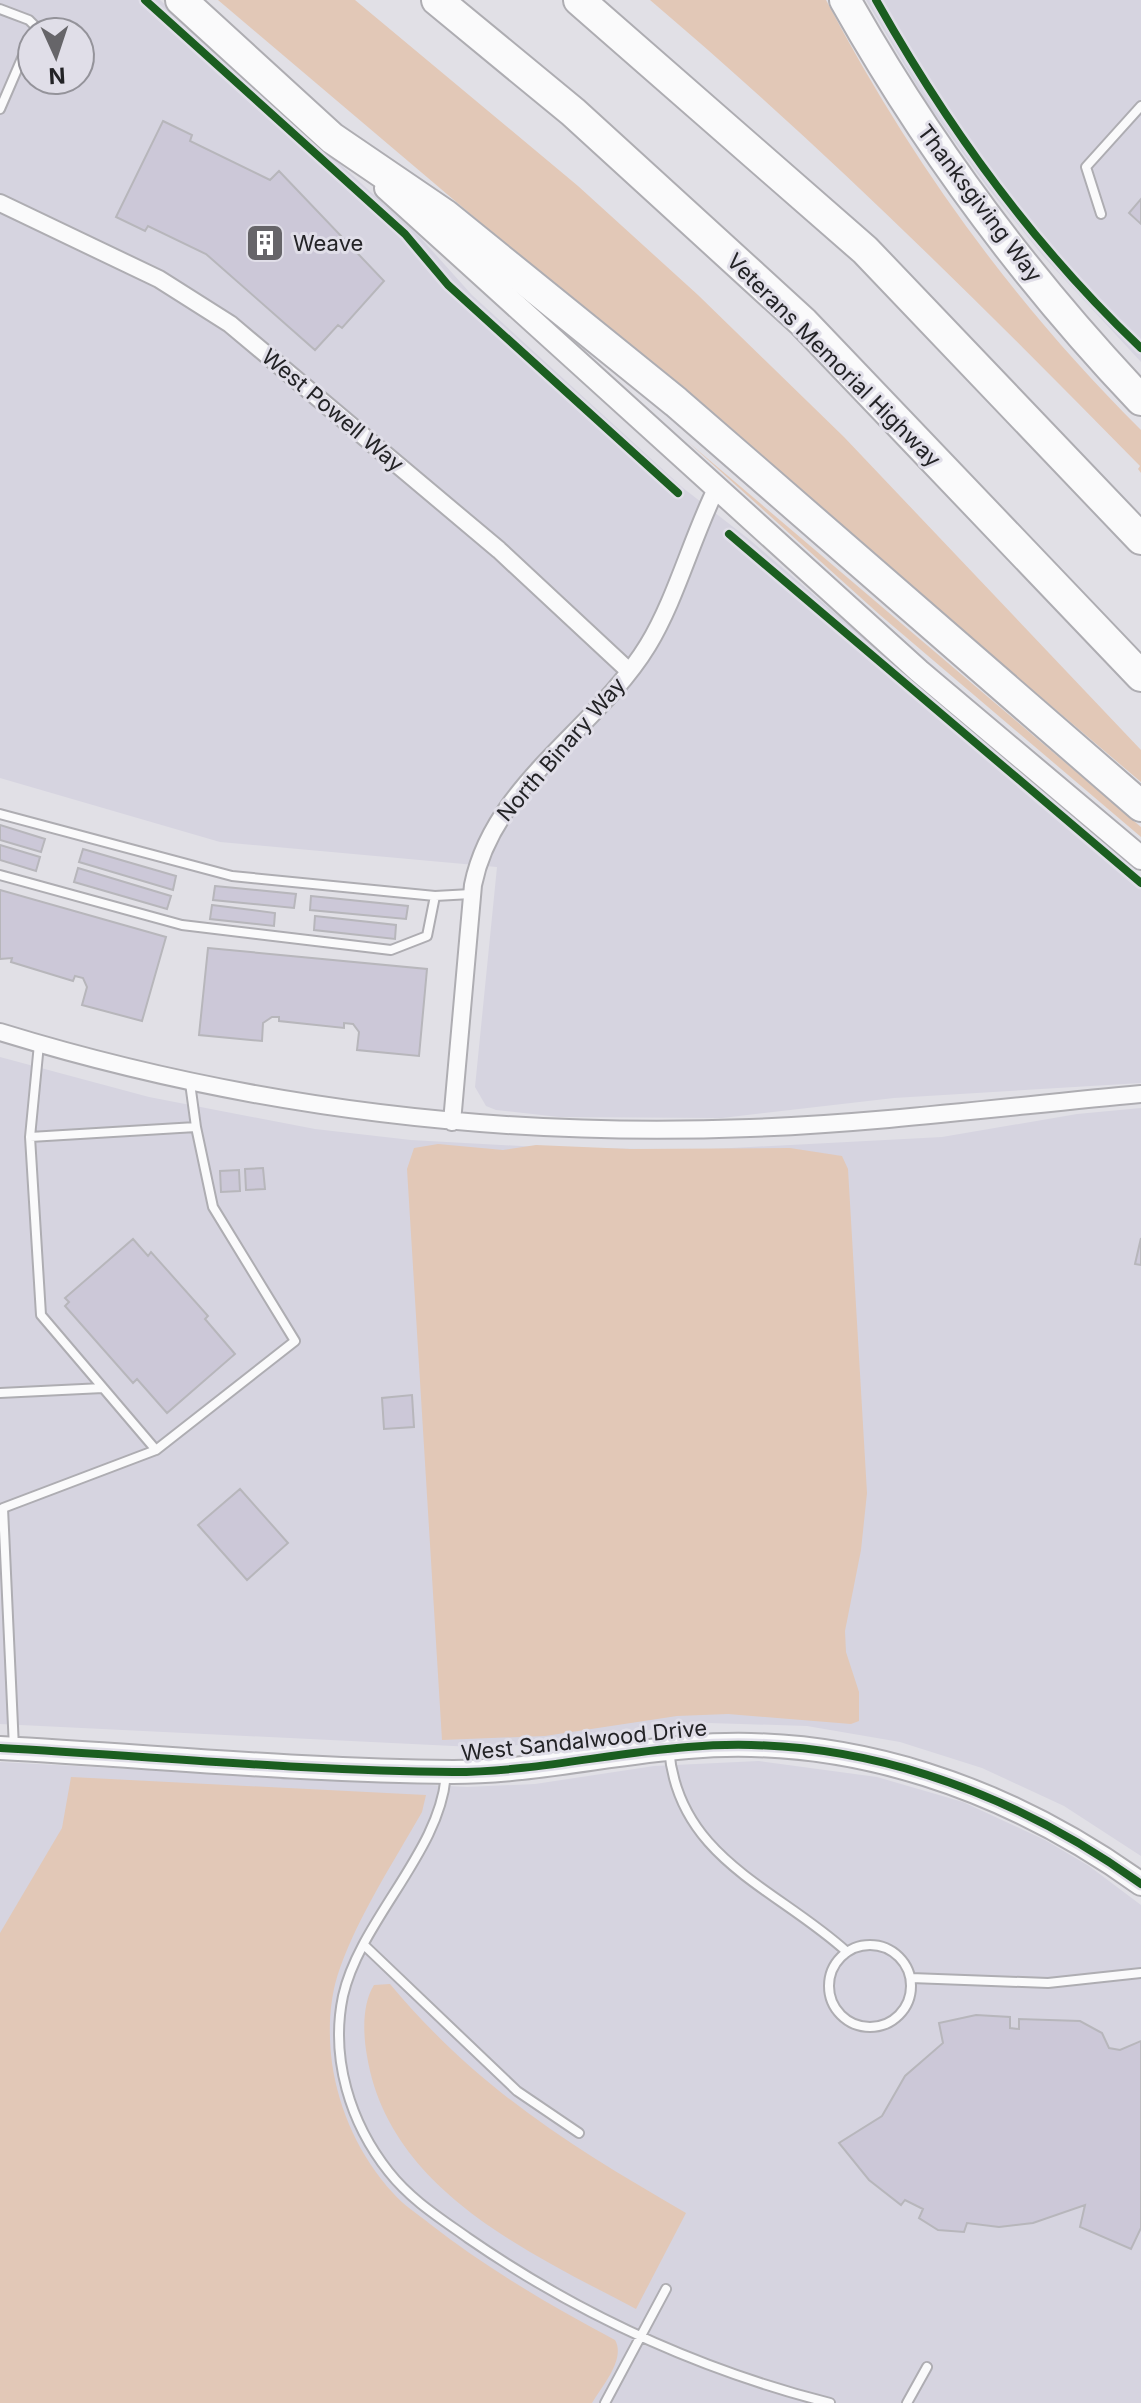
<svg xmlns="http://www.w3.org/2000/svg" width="1141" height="2403" font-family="Inter,sans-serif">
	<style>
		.built { fill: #d6d4e0; fill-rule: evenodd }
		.green { fill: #e2c8b7 }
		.building { fill: #ccc8d8; stroke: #b7b6bb; stroke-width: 2 }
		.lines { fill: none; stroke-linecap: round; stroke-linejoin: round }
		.lane-casing { stroke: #aeadb2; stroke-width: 12 }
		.street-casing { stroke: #aeadb2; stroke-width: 20 }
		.secondary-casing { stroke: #aeadb2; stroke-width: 26 }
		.highway-casing { stroke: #aeadb2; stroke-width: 34 }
		.lane { stroke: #fafafb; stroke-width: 8 }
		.street { stroke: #fafafb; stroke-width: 16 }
		.secondary { stroke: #fafafb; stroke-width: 22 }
		.highway { stroke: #fafafb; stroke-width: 30 }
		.cycleway-casing { stroke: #e0dee8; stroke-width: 13 }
		.cycleway { stroke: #1b5e20; stroke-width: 8 }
		.labels { text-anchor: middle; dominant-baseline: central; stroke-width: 6; stroke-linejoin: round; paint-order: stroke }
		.street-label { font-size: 22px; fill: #232326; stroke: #e0dee8 }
		.poi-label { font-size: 22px; fill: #232326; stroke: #e0dee8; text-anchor: start }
	</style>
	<rect width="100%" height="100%" fill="#e1e0e6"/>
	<path class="built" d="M0 0H160L418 235 472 295 683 488 750 540 1141 876V1083L894 1098 722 1118 559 1117 496 1110 486 1106 475 1087 497 867 220 842 0 778ZM32 32H80V80H32Z
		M866 0H1141V362L1043 256 988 188 927 103Z
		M0 1057 149 1097 315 1129 411 1140 539 1147 694 1150 942 1137 1077 1114 1141 1108V1856L1064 1806 982 1768 900 1742 807 1726 709 1723 494 1748 0 1724Z
		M759 1761 877 1777 963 1802 1045 1840 1089 1866 1141 1905V2403H256L0 2217V1762L467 1787 535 1784 654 1766Z"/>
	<path class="green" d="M218 0H355L578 186 698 295 844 437 1141 750V782Z
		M650 0H826C910 160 1013 303 1141 430V473L1138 469 1140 466C982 305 822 146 650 0Z
		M688 442 1141 827V837L880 615Z
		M438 1144 503 1150 536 1145 630 1149 790 1148 842 1156 848 1169 867 1493 861 1550 845 1631 846 1652 859 1692V1721L851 1724 728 1714 677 1716 545 1736 442 1740 407 1169 414 1148Z
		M71 1777 426 1795 422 1812C393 1863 360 1913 340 1968 329 1998 328 2032 332 2063 339 2111 360 2157 393 2193 403 2205 418 2214 430 2224 488 2269 551 2306 615 2340 626 2359 602 2386 592 2403H0V1933L62 1828Z
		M390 1984C477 2088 570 2146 686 2213L636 2309C528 2252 389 2190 367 2056 363 2034 362 2004 374 1985Z"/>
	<path class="building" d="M163 121 192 135 190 141 270 180 279 171 384 281 342 328 338 325 315 350 206 254 148 226 145 231 116 217Z
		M1141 199V224L1129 213Z
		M0 825 45 839 41 852 0 840Z
		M0 845 40 857 36 871 0 860Z
		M83 849 176 876 173 890 79 862Z
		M78 868 171 896 167 909 74 882Z
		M215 886 296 894 294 908 213 900Z
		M0 890 166 937 142 1021 82 1005 87 987 83 978 75 976 73 981 11 962 12 958 0 959Z
		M311 896 408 906 406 919 310 910Z
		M212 905 275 913 274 926 210 919Z
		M315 916 396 925 395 939 314 930Z
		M208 948 427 969 419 1056 357 1050 359 1032 353 1024 344 1023V1028L279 1021V1017H272L263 1023 262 1041 199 1035Z
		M263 1168 265 1189 246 1190 245 1169Z
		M239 1170 240 1191 221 1192 220 1171Z
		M1141 1238V1265L1135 1264Z
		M133 1239 148 1256 151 1252 208 1316 205 1319 235 1354 167 1413 137 1379 133 1383 65 1306 69 1302 65 1298Z
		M412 1395 414 1427 384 1429 382 1398Z
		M240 1489 288 1543 247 1580 198 1525Z
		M976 2015 1010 2017V2028L1019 2029V2019L1080 2021 1102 2033 1109 2048 1120 2050 1141 2041V2228L1131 2249 1080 2227 1085 2205 1033 2223 999 2227 967 2223 964 2232 938 2230 919 2218 923 2209 905 2200 901 2205 869 2180 839 2143 882 2116 905 2076 943 2043 939 2023Z"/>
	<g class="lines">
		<g class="lane-casing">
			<path id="lane" d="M0 9 29 20 36 27 34 32
				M0 109 32 35
				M1101 214 1086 167 1141 106
				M0 814 232 876 435 896 471 894
				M0 875 182 925 391 950 427 936 435 896
				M39 1044 30 1137 196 1127 190 1083
				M30 1137 41 1315 156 1450 295 1341 213 1207 196 1127
				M0 1393 103 1388
				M14 1748 3 1508 156 1450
				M669 1749C678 1859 777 1888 847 1952
				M446 1772C443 1849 360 1920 343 1996 330 2058 350 2123 389 2172 411 2200 440 2218 468 2238 578 2314 700 2370 830 2403
				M829 1986a41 41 0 1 1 82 0a41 41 0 1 1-82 0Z
				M364 1945 517 2091 579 2133
				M911 1978 1048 1983 1141 1973
				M605 2403 666 2289
				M907 2403 927 2367"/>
		</g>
		<g class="street-casing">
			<path id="street" d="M0 203 159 279 230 324 499 550 629 671
				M0 1032C244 1107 495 1138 750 1128 881 1123 1011 1106 1141 1094
				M452 1122 473 885C493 784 597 729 648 645 675 601 692 538 716 489"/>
		</g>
		<g class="secondary-casing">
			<path id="secondary" d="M386 188 919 671 1141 858
				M0 1748C150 1756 302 1771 453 1772 533 1772 609 1753 688 1747 851 1733 1009 1789 1141 1884"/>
		</g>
		<g class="highway-casing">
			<path id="highway" d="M181 0 332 138 445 215 676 402 1141 806
				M437 0 573 112 803 322 1141 676
				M579 0 865 250 1141 539
				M845 0C926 144 1027 280 1141 400"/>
		</g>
		<use href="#lane" class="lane"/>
		<use href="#street" class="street"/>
		<use href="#secondary" class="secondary"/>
		<use href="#highway" class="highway"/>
		<g class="cycleway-casing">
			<path id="cycleway" d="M145 0 405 234 448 285 678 493
				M876 0C947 126 1035 248 1141 348
				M729 534 1141 883
				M0 1748C150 1756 302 1771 453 1772 533 1772 609 1753 688 1747 851 1733 1009 1789 1141 1884"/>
		</g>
		<use href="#cycleway" class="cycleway"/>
	</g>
	<defs>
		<g id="building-square" transform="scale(2)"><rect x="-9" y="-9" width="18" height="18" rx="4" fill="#666569" stroke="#e0dee8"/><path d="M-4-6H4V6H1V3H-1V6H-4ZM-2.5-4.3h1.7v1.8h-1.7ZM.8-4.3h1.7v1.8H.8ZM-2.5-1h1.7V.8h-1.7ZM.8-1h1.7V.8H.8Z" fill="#fff"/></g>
	</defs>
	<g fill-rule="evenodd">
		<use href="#building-square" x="265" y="243"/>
	</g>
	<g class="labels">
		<g class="street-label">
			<text transform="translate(980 203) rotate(53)">Thanksgiving Way</text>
			<text transform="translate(834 360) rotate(45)">Veterans Memorial Highway</text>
			<text transform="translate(333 410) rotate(40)">West Powell Way</text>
			<text transform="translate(561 749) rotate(-49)">North Binary Way</text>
			<text transform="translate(584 1740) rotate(-6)">West Sandalwood Drive</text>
		</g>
		<g class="poi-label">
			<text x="293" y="243">Weave</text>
		</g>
	</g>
	<g transform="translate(56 56) rotate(177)"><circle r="38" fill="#e0dee8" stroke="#94939a" stroke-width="2"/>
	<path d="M0-6L14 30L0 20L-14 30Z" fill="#666569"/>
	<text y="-12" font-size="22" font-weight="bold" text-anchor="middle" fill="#232326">N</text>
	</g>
</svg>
